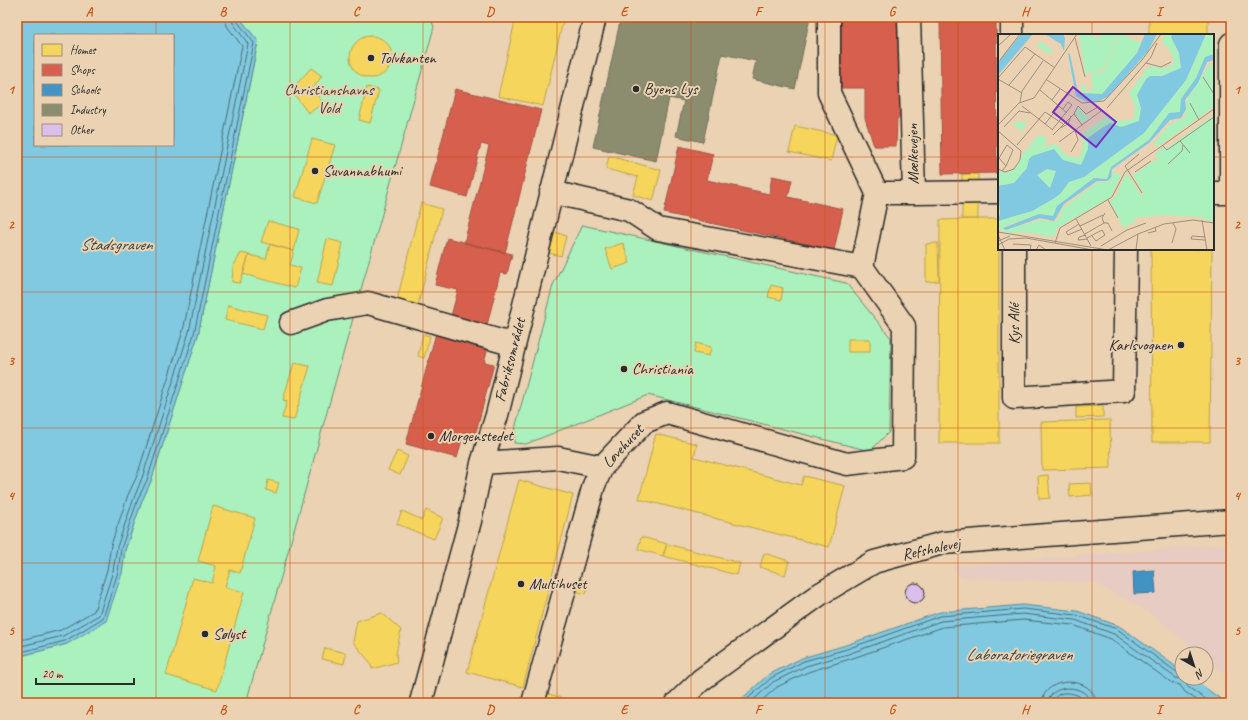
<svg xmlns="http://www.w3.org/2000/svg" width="1248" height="720" font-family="Caveat,sans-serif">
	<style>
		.built { fill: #e6ccc3 }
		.green { fill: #aaf1bd; stroke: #6a8e74 }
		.water { fill: #80c9e0; stroke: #5e8a98; fill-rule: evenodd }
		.homes { fill: #f6d55c; stroke: #b9a24d }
		.shops { fill: #d6604d; stroke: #a35043 }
		.schools { fill: #4393c3; stroke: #3c7495 }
		.industry { fill: #8c8c6e; stroke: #6f6f5a }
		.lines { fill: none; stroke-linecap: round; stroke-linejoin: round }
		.shore { stroke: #4d6a73; stroke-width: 1 }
		.building { fill: #dcbeeb; stroke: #2b2b2b }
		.street-casing { stroke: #2b2b2b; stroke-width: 25 }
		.street { stroke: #ead2b2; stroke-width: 22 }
		.grid { fill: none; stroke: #cc5211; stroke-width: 1; stroke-opacity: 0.55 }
		.poi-dot { fill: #2b2b2b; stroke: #ead2b2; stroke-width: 1.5 }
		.labels { text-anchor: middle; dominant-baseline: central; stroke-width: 4; stroke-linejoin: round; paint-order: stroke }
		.poi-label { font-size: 16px; fill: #2b2b2b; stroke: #ead2b2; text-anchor: start }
		.park-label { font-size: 16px; fill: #383f3a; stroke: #ead2b2 }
		.street-label { font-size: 16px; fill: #2b2b2b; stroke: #ead2b2 }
		.water-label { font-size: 17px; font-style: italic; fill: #384346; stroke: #ead2b2 }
		.inset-road { fill: none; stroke: #9e8f7c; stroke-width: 1 }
		.view { fill: #7b2cbf; fill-opacity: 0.15; stroke: #7b2cbf; stroke-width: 2 }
		.inset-edge { fill: none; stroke: #2b2b2b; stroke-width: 2 }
		.neatline { fill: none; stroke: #cc5211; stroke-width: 1.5 }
		.grid-label { font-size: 13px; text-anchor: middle; font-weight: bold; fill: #cc5211 }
	</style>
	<rect width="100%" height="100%" fill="#ead2b2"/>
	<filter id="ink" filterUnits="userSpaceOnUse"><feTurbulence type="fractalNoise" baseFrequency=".025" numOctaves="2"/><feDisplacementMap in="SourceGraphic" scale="8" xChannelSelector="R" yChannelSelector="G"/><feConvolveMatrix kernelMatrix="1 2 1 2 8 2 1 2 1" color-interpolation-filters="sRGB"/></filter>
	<g filter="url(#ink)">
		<path class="built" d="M1231 544V679L1206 658V654H1201L1148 611 1094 582 960 577 953 566Z"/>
		<path class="green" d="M239 17H430L434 27 246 703H17V657L67 644 122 573 125 550 142 501 151 481 198 335 258 42Z
			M582 225 846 283 891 338 889 432 870 451 648 395 526 444 514 443 516 425 553 285Z"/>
		<path class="water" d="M17 17H239L258 41 198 335 151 481 142 501 125 550 122 573 106 621 67 644 17 657ZM35 35H173V145H35Z
			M1023 605 1077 611 1119 626 1182 671V678H1192L1226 703H1082C1073 696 1064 696 1055 703H737L768 675 802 658 846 645 940 612Z"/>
		<path class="homes" d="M516 17H564L543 106 498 96Z
			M1149 17H1208V35H1149Z
			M350 57a21 21 0 1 1 42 0a21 21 0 1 1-42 0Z
			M311 68 322 76 313 88 323 104 308 113 291 90Z
			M367 87 379 90 370 123 359 120Z
			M795 126 837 135 831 161 789 152Z
			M312 139 335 145 317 203 295 197Z
			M609 156 661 170 653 201 633 195 638 177 606 169Z
			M962 174H978V219H962Z
			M421 203 442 209 418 305 397 300Z
			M978 219H999V443H939L940 220Z
			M268 221 299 229 294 251 261 242Z
			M555 232 566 236 561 256 549 253Z
			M327 239 343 243 333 286 317 283Z
			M623 243 630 263 612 269 605 249Z
			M938 243 939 281 926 282V244Z
			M270 244 294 251 290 265 301 268 295 288 243 274 249 255 266 259Z
			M1151 249H1212L1210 442H1152Z
			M241 253 249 255 243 274 240 283 232 282 233 267Z
			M771 285 783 288 781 300 768 297Z
			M228 305 267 315 263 329 225 320Z
			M423 334 430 336 424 358 418 356Z
			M848 339H870V352H848Z
			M696 343 711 347 709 356 694 353Z
			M294 363 310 366 294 420 282 418 287 401 283 400Z
			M1103 406V417L1076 418V407Z
			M1110 420 1111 468 1042 470 1041 422Z
			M656 434 697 444 694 457 801 485 804 476 845 486 829 547 639 499Z
			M397 451 408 456 400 475 388 470Z
			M1048 475 1050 498 1039 499 1038 476Z
			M268 480 279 483 276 493 266 490Z
			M519 480 573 495 523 687 467 672Z
			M1091 483 1092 495 1070 497 1069 484Z
			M213 506 255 518 240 573 230 570 225 587 244 592 217 690 166 675 193 578 212 583 216 566 198 561Z
			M426 510 443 518 434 539 397 524 402 511 422 520Z
			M641 537 667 544 663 556 638 549Z
			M667 544 740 563 737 575 663 556Z
			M764 553 789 561 785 575 760 567Z
			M575 578 589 582 586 594 572 590Z
			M382 613 401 630 396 653 397 662 372 669 370 662 353 642 357 621Z
			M325 648 346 653 344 664 322 659Z
			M545 693 579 703H542Z"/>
		<path class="shops" d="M841 17H902L903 118H897L896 146H874L865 118V88H841Z
			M940 17H996L997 173 942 174Z
			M455 89 541 110 505 253 464 243 489 146 481 144 467 197 430 187Z
			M679 146 713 154 707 180 769 194 772 176 792 180 788 197 843 209 834 250 664 213Z
			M447 238 512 254 507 274 500 273 486 329 450 320 458 290 435 285Z
			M436 333 488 347 484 362 494 364 475 435 464 432 457 458 406 444Z"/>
		<path class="schools" d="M1154 570 1156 593 1134 594 1133 572Z"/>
		<path class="industry" d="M621 17H810L795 89 752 79 756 61 722 54 703 142 676 136 684 101 669 98 656 161 593 147Z"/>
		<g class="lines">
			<path class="shore" d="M17 641 61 630 94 611 107 570 111 545 128 495 137 476 183 331 242 46 227 26 225 17
				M17 647 63 636 99 615 113 571 117 547 134 498 142 478 189 332 248 44 233 23 231 17
				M17 653 65 641 103 618 118 572 121 549 138 499 147 480 194 334 254 43 237 21 236 17
				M743 703 771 678 804 661 847 649 940 616 1023 609 1076 615 1117 629 1178 673 1182 674
				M750 703 773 682 806 666 848 654 941 621 1023 614 1075 620 1114 634 1176 678 1184 679 1188 687 1211 703
				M759 703 777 687 808 672 850 659 943 627 1023 620 1073 625 1111 639 1172 683 1180 685 1185 692 1201 703
				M1042 703C1043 675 1095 675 1096 703
				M1048 703C1049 683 1088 683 1090 703
				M1053 703 1054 698C1054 698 1059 695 1059 694 1067 691 1083 694 1085 703"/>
		</g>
		<path class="building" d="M905 593a10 10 0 1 1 20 0a10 10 0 1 1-20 0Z"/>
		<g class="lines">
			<g class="street-casing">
				<path id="street" d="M829 17V93L877 193
					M1012 17V35
					M551 192 629 210 658 229 862 267
					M914 193 999 192
					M1213 193H1231
					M1231 193V44
					M1014 249V398L1124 391 1126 249
					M291 323 327 310 368 303 514 345
					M482 463 558 458 602 467
					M421 702 470 521 482 463 497 415 595 17
					M533 703 594 485 602 467 644 422 667 413 847 464 903 457 904 326 862 267 877 193H914L909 17
					M677 703 701 680 820 594 874 562 943 543 1231 521"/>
			</g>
			<use href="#street" class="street"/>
		</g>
	</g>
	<path class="grid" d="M156 17V35M290 17V703M423 17V703M557 17V703M691 17V703M825 17V703M958 17V703M1092 17V35M156 145V703M17 157H999M1213 157H1231M1092 249V703M17 292H1231M17 428H1231M17 563H1231"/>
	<g class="poi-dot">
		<circle cx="371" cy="58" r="4"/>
		<circle cx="636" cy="89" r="4"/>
		<circle cx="315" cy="171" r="4"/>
		<circle cx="1181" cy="345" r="4"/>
		<circle cx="624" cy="369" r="4"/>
		<circle cx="431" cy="436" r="4"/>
		<circle cx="521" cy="584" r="4"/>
		<circle cx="205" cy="634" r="4"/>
	</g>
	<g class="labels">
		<g class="poi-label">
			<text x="379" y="58">Tolvkanten</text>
			<text x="644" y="89">Byens Lys</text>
			<text x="323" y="171">Suvannabhumi</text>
			<text x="1173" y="345" text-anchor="end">Karlsvognen</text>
			<text x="632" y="369">Christiania</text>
			<text x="439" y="436">Morgenstedet</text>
			<text x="529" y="584">Multihuset</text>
			<text x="213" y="634">Sølyst</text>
		</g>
		<g class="park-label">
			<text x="329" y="90">Christianshavns<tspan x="329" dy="18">Vold</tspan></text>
		</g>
		<g class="street-label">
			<text transform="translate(913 154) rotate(-91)">Mælkevejen</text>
			<text transform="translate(1014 324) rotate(-90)">Kys Allé</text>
			<text transform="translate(510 360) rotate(-76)">Fabriksområdet</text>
			<text transform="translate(623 446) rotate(-47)">Løvehuset</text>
			<text transform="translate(931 549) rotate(-12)">Refshalevej</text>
		</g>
		<g class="water-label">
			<text x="116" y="244">Stadsgraven</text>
			<text x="1019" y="654">Laboratoriegraven</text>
		</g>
	</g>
	<g transform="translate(998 34)">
		<rect width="216" height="216" fill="#ead2b2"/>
		<path d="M81 0H91L101 5 104 0H122L108 30 101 38 87 39ZM123 0 143 9 139 19 104 60 83 58V52L89 51 86 57 95 55 93 42 97 38 101 41 107 34ZM167 0H175L173 4 181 19 183 34 164 42H152L148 45 139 61 143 74 141 87 123 93 112 89 101 96 90 104V115L84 131 65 126 56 115 34 122 29 134 16 149 0 152V136L7 139 17 135 27 116 58 110 68 121 81 124 85 114 84 100 110 81 121 87 136 85 137 72 131 59 149 34 154 32 167 34 176 30 173 18 164 7ZM208 0H216V20L207 23 198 44 183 65 182 78 171 80 151 106 113 133 110 145 96 144 59 172 55 182 41 180 5 193 8 196 42 186 56 188 62 183 64 175 100 148H111L115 138 123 141 113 163 59 194 56 203 25 198 9 199 0 194V187L34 177 55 165 62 160 71 148 86 143 146 99 188 46ZM44 8 55 17 52 20 38 12ZM216 29V73L159 113 156 109 172 90 187 84 189 66 210 32ZM81 73 87 81 93 83 84 89 77 80ZM216 81V187L205 185 204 183 163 181 138 184 135 182 138 187 125 194 112 167 118 162 126 143 129 139 143 161 146 160 135 141 160 124 157 120 167 112 169 114ZM27 82 28 85 26 89 29 91 24 97 15 90 20 87 25 89ZM39 102H48V111L29 115ZM49 135 58 137 52 154 39 141Z" fill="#aaf1bd"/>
		<path d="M23 0H35L0 41V28ZM47 0H65L67 4 66 17 63 10ZM147 0H159L150 17 111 62 101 67 89 68 78 62 70 19 72 20 80 59 104 60 139 19ZM175 0H208L188 46 146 99 86 143 71 148 62 160 55 165 34 177 0 187 2 180 0 152 16 149 29 134 31 125 34 122 56 115 65 126 83 131 90 115V104L101 96 112 89 123 93 141 87 143 74 139 61 148 45 152 42H164L183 34 181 19 173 3ZM49 135 58 137 52 154 39 141ZM216 20V26L209 28 200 49 187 66 188 75 183 84 172 86 151 109 114 135 113 144 109 147H99L66 170 56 187 42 184 8 196 5 194 41 180 55 182 59 172 96 144 109 145 113 133 151 106 171 79 182 78 183 65 198 44 207 23Z" fill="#80c9e0" fill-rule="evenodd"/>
		<path class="inset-road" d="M77 4 87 43M0 12 13 0M2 26 22 0M148 29 163 33 173 28M205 43 216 60M0 44 27 13 57 34M0 45 24 59M49 46 84 69 106 67 144 26 163 0M11 51 37 20M42 56 69 79M54 66 62 55M22 68 24 57 45 27M192 69 201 86M24 72 55 96M109 74 153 23 159 9M76 80 84 91M47 90 61 72M0 91 21 69 36 64 79 0M6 93 21 77 32 79M62 94 70 90 73 82M54 96 74 71 70 68 65 75M0 97 23 117 22 126 16 135 7 138 0 135M55 101 76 80 80 72 88 80 100 73M182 107 192 119M61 108 103 77 100 73M19 111 47 78 65 90M165 112 169 116 216 83M73 118 80 106 77 97M141 120 127 132 144 159M170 130 184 117 185 111M4 137 8 132 9 130 15 116 9 111 1 124 8 132M137 138 153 127M110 166 120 184M78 185 93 212M204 186 209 216M106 189H110L114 197M81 190 68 198 70 201 84 195M82 192 105 181M0 198 110 216M150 199 158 197 157 193M87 200 106 189 104 184 107 179M0 201 7 216M88 201 81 203 80 206 90 205M207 203 194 202 193 205 207 206M89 204 104 196 107 201 98 207 94 202M0 207 12 202M57 209 62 194 114 163 127 138 216 75M174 209 178 195 175 189M15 210 33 211 32 216M0 211 11 205 28 204 95 216M103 212 129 196 148 189M38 216 41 211 48 216M110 216 140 200 166 190 195 186 216 189M138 216 140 200"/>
		<path class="view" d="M75 53 118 88 98 113 55 78Z"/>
		<rect width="216" height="216" class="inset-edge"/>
	</g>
	<rect width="1248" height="720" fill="none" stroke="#ead2b2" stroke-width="44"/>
	<rect x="34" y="34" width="140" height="112" fill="#ead2b2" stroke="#9e8f7c"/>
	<rect x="42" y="44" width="20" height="12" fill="#f6d55c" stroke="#9e8f7c"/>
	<text x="70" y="54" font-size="12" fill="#2b2b2b">Homes</text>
	<rect x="42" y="64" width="20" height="12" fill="#d6604d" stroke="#9e8f7c"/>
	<text x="70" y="74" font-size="12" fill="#2b2b2b">Shops</text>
	<rect x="42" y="84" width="20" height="12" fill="#4393c3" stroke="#9e8f7c"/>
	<text x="70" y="94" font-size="12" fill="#2b2b2b">Schools</text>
	<rect x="42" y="104" width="20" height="12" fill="#8c8c6e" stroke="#9e8f7c"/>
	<text x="70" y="114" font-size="12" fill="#2b2b2b">Industry</text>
	<rect x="42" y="124" width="20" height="12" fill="#dcbeeb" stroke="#9e8f7c"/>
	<text x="70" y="134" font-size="12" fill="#2b2b2b">Other</text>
	<g transform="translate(1194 666) rotate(141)"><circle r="19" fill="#ead2b2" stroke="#9e8f7c"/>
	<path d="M0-3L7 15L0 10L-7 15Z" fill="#2b2b2b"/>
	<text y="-6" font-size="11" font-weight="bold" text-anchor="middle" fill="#2b2b2b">N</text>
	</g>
	<path d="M36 678v6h98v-6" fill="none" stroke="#2b2b2b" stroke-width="2"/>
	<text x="42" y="678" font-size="12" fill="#2b2b2b" stroke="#ead2b2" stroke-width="3" paint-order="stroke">20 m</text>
	<rect x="22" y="22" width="1204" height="676" class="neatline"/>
	<g class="grid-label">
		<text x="89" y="16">A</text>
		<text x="223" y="16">B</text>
		<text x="356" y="16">C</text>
		<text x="490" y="16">D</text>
		<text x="624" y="16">E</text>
		<text x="758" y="16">F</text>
		<text x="892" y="16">G</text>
		<text x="1025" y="16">H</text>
		<text x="1159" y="16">I</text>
		<text x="11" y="94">1</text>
		<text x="1237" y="94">1</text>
		<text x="11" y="229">2</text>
		<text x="1237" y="229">2</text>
		<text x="11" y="365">3</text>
		<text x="1237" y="365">3</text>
		<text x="11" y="500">4</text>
		<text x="1237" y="500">4</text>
		<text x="11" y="635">5</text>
		<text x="1237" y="635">5</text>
		<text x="89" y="714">A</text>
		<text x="223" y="714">B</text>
		<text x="356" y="714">C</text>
		<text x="490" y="714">D</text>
		<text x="624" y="714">E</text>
		<text x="758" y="714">F</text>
		<text x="892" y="714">G</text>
		<text x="1025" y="714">H</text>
		<text x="1159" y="714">I</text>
	</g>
</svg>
